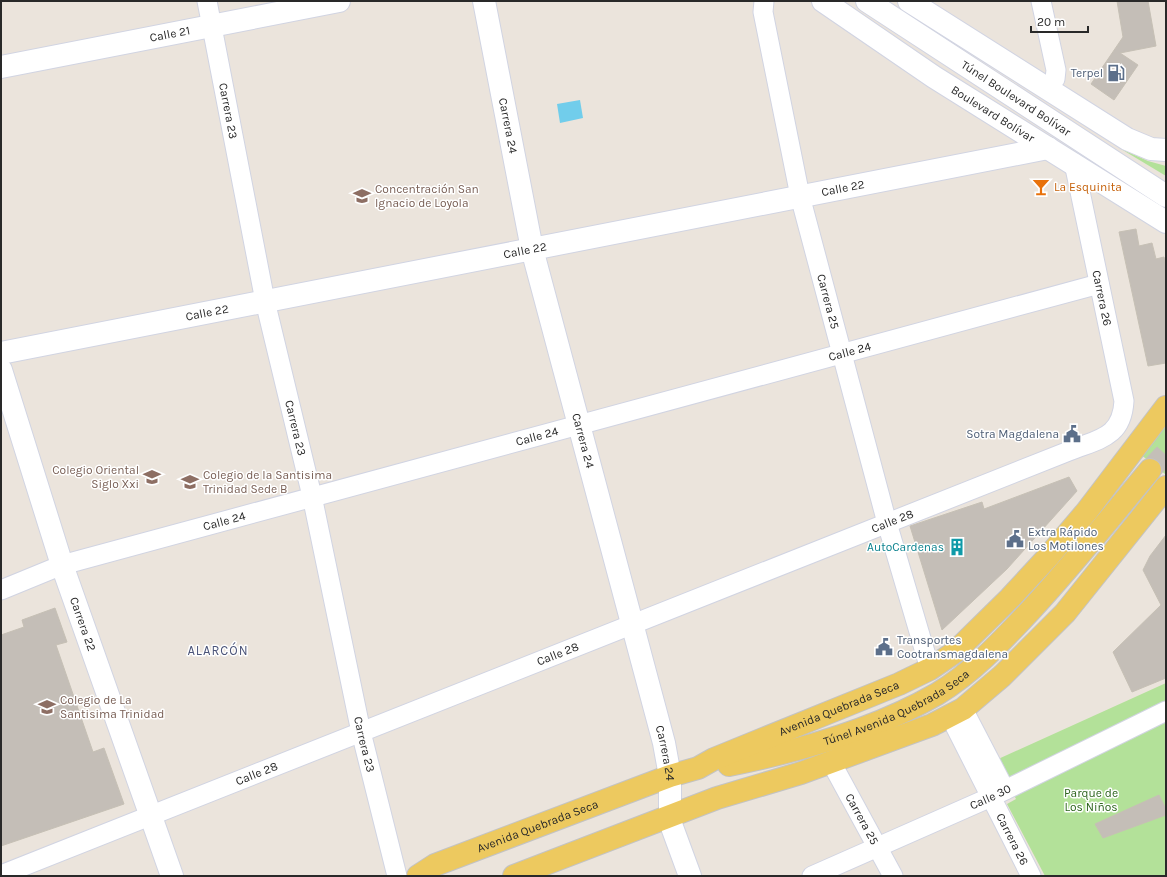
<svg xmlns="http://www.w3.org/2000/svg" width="1167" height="877" font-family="Karla,sans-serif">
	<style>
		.green { fill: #b3e199 }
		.water { fill: #71cdeb }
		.building { fill: #c4beb7; stroke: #c6c0b5 }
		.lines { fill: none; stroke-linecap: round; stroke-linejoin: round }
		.primary-tunnel { stroke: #c4bfb8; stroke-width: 22; stroke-dasharray: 22 11; stroke-linecap: butt }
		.street-casing { stroke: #d1d4e2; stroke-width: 21 }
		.secondary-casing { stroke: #d1d4e2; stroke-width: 24 }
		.primary-casing { stroke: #c3c3c3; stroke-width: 24 }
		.street { stroke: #fff; stroke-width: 19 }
		.secondary { stroke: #fff; stroke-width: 22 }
		.primary { stroke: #edc95f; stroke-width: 22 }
		.labels { text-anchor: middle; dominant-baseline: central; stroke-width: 3; stroke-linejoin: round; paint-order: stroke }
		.street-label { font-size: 12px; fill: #292929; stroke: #fff }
		.service-label { font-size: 12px; fill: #4e5e75; stroke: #fff; text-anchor: end }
		.food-label { font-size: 12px; fill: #c56008; stroke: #fff; text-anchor: start }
		.education-label { font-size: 12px; fill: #785e54; stroke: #fff; text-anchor: start }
		.culture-label { font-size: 12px; fill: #0d838f; stroke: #fff; text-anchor: end }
		.park-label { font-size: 12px; fill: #2c641c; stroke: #fff }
		.neighbourhood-label { font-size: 13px; letter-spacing: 1px; fill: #4b5479; stroke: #fff }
	</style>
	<rect width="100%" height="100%" fill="#ebe4dc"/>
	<path class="green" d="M1121 149 1148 161 1166 166V176Z
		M1166 423V472L1165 474 1140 454Z
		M1166 683V876H1045L1007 804 1016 799 996 760Z"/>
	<path class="water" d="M580 100 583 118 560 123 557 104Z"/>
	<path class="building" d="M1117 1H1148L1156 46 1120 53 1138 65 1114 100 1091 84 1123 37Z
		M1136 229 1139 246 1152 243 1156 259 1164 257 1166 266V363L1148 366 1119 232Z
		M1069 477 1077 491 1007 569 942 630 910 526 982 502 984 509Z
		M1166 535V678L1132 692 1113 652 1161 605 1143 570 1150 556Z
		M55 608 67 642 56 645 93 752 104 748 124 804 1 846V635L24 627 22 620Z
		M1159 795 1166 809V815L1103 838 1095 824Z"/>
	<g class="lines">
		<path class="primary-tunnel" d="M1150 470 1166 453"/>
		<g class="street-casing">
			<g id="street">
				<path id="s1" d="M207 1 265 301 312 496 361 732 397 876"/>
				<path id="s2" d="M764 1 763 12 800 196 887 523 930 669"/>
				<path d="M1041 1 1056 70 1055 79 1046 89"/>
				<path id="s3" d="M1 590 62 565 1099 284"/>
				<path d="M963 709 1005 790"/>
				<path id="s4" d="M950 716 1031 876"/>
				<path id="s5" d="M831 762 893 876"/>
				<path id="s6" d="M1 875 1069 451C1098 439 1122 438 1124 401L1074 163"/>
				<path id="s7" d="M812 876 991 797 1166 711"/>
			</g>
		</g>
		<g class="secondary-casing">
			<g id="secondary">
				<path id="s8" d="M484 1 532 249 664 743 670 776V816L672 827 690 876"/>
				<path id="s9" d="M823 1 934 77 1166 222"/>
				<path id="s10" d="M867 1 1166 196"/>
				<path d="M909 1 1127 139 1151 149 1166 150"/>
				<path id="s11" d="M1 67 339 1"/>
				<path id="s12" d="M1 353 1048 148"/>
				<path id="s13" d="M1 370 62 565 172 876"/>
			</g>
		</g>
		<g class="primary-casing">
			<g id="primary">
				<path id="s14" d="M729 765C799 751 875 730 937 694 972 673 1001 642 1028 613 1071 567 1110 518 1150 470"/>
				<path id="s15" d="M418 876 435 865 670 776 698 768 714 759 899 684 930 669 955 652 1010 598 1047 558 1087 511 1166 407"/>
				<path d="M514 876 717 798 801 773 910 733 932 725 963 709 1002 676 1065 613 1166 487"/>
			</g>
		</g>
		<use href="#street" class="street"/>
		<use href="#secondary" class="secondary"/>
		<use href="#primary" class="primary"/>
	</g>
	<defs>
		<g id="fuel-bare" transform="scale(1.38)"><path d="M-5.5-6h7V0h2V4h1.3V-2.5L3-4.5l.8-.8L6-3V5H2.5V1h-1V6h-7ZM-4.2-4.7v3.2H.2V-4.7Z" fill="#5c6f8a" stroke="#fff" stroke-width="2.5" paint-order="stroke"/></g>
		<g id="bar-bare" transform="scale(1.38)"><path d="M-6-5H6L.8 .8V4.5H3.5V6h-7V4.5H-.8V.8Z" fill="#e8710a" stroke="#fff" stroke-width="2.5" paint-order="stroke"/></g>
		<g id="school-bare" transform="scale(1.38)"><path d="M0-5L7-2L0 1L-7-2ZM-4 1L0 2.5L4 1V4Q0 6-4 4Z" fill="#8d6e63" stroke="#fff" stroke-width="2.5" paint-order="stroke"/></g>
		<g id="civic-bare" transform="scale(1.38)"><path d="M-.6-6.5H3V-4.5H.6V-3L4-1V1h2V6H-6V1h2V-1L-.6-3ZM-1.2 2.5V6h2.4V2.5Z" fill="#5c6f8a" stroke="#fff" stroke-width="2.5" paint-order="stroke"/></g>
		<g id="building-bare" transform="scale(1.38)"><path d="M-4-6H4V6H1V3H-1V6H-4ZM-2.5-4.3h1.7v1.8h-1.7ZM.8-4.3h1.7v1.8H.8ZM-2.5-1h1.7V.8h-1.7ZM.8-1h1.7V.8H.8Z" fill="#0f9aa8" stroke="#fff" stroke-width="2.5" paint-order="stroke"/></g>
	</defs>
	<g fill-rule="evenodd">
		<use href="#fuel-bare" x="1116" y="73"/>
		<use href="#bar-bare" x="1041" y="187"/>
		<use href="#school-bare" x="362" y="196"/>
		<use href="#civic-bare" x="1072" y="434"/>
		<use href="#school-bare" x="152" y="477"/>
		<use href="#school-bare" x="190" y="482"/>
		<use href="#civic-bare" x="1015" y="539"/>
		<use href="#building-bare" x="957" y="547"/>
		<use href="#civic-bare" x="884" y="647"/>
		<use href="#school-bare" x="47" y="707"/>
	</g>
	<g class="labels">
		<g class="street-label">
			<text stroke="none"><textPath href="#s11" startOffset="172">Calle 21</textPath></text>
			<text stroke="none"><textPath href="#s10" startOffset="178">Túnel Boulevard Bolívar</textPath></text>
			<text stroke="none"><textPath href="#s1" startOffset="112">Carrera 23</textPath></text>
			<text stroke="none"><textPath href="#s9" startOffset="204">Boulevard Bolívar</textPath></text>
			<text stroke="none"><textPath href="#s8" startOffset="127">Carrera 24</textPath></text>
			<text stroke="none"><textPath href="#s12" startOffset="858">Calle 22</textPath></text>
			<text stroke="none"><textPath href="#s12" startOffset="534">Calle 22</textPath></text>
			<text transform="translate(1102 298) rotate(78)">Carrera 26</text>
			<text stroke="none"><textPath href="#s2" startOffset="308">Carrera 25</textPath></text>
			<text stroke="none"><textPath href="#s12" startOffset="210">Calle 22</textPath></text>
			<text stroke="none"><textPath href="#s3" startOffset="882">Calle 24</textPath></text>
			<text stroke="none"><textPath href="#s1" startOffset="436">Carrera 23</textPath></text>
			<text stroke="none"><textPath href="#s3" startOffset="558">Calle 24</textPath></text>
			<text stroke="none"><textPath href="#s8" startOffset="451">Carrera 24</textPath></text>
			<text stroke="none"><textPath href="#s3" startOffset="234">Calle 24</textPath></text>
			<text stroke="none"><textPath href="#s6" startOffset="959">Calle 28</textPath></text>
			<text stroke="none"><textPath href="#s13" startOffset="267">Carrera 22</textPath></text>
			<text stroke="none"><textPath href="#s6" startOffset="599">Calle 28</textPath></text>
			<text stroke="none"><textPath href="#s14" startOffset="178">Túnel Avenida Quebrada Seca</textPath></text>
			<text stroke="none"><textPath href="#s15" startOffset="454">Avenida Quebrada Seca</textPath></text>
			<text stroke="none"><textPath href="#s1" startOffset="760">Carrera 23</textPath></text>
			<text stroke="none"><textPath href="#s8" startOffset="774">Carrera 24</textPath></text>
			<text stroke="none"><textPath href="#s6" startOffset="275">Calle 28</textPath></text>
			<text stroke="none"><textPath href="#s7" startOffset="195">Calle 30</textPath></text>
			<text stroke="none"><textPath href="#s5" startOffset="65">Carrera 25</textPath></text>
			<text stroke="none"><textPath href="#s15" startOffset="130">Avenida Quebrada Seca</textPath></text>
			<text stroke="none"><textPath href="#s4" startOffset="138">Carrera 26</textPath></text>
		</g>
		<g class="service-label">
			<text x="1103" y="73">Terpel</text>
			<text x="1059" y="434">Sotra Magdalena</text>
			<text x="1028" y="532" text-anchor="start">Extra Rápido<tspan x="1028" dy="14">Los Motilones</tspan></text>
			<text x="897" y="640" text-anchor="start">Transportes<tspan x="897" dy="14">Cootransmagdalena</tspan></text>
		</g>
		<g class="food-label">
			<text x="1054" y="187">La Esquinita</text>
		</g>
		<g class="education-label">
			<text x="375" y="189">Concentración San<tspan x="375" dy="14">Ignacio de Loyola</tspan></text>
			<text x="139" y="470" text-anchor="end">Colegio Oriental<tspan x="139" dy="14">Siglo Xxi</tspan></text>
			<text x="203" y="475">Colegio de la Santisima<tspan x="203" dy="14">Trinidad Sede B</tspan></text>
			<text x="60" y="700">Colegio de La<tspan x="60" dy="14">Santisima Trinidad</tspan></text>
		</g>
		<g class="culture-label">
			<text x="944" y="547">AutoCardenas</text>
		</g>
		<g class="park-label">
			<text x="1091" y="793">Parque de<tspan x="1091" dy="14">Los Niños</tspan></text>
		</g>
		<g class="neighbourhood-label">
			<text x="218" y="650">ALARCÓN</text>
		</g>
	</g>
	<rect width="1167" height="877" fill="none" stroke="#292929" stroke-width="4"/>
	<path d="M1031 26v6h57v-6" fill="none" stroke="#292929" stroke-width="2"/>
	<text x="1037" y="26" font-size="12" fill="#292929" stroke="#ffffff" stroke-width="3" paint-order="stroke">20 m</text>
</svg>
